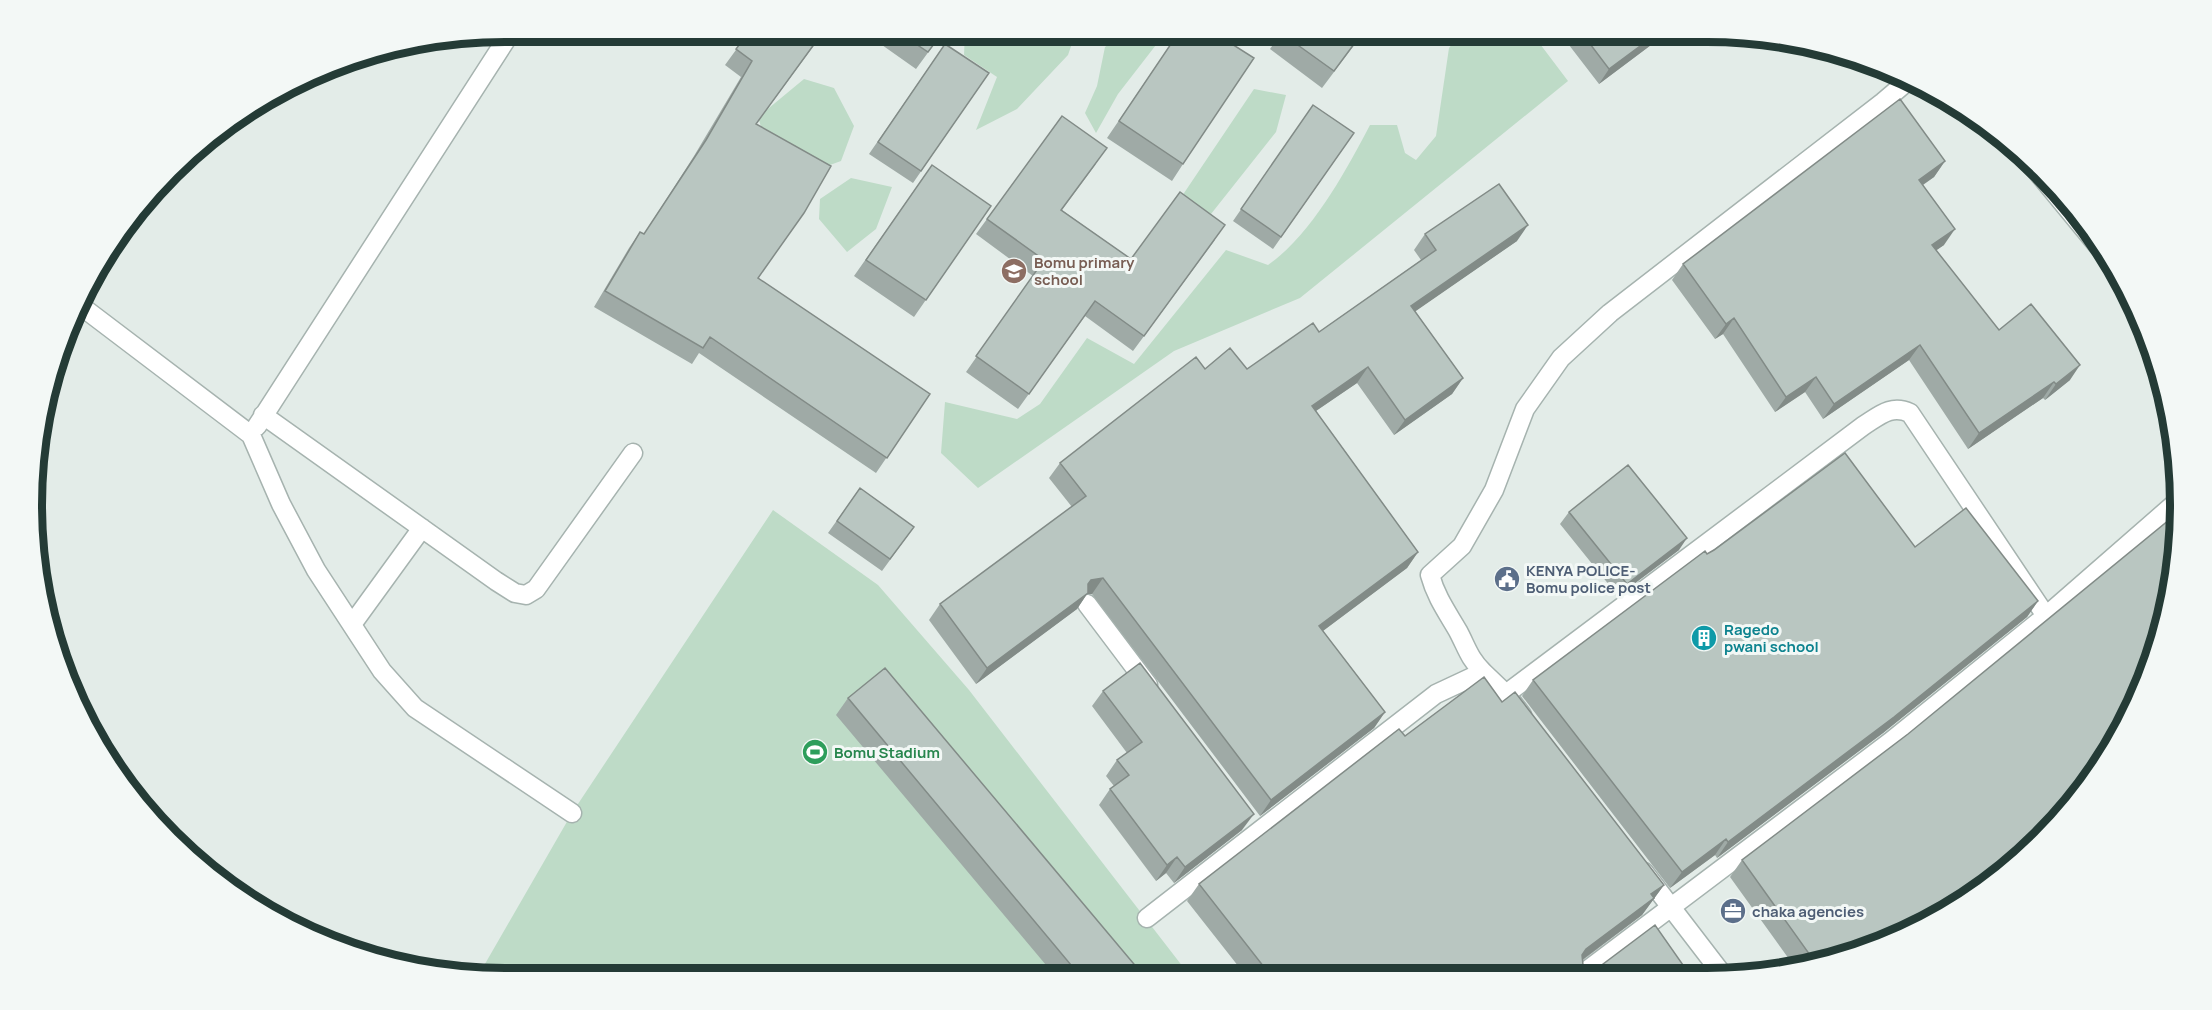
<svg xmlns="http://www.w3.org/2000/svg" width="2212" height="1010" font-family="Manrope,sans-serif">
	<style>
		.green { fill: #bedbc7 }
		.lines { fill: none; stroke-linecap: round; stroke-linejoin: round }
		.minor-casing { stroke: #a6b3af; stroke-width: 21 }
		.minor { stroke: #fff; stroke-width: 18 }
		.wall { fill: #9faaa6 }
		.shaded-wall { fill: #828b87 }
		.building { fill: #b9c6c1; stroke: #828b87; stroke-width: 1.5 }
		.labels { text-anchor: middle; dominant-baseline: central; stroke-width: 6; stroke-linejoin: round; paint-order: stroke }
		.education-label { font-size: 15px; font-weight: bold; fill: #785e54; stroke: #f3f8f6; text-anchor: start }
		.service-label { font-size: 15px; font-weight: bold; fill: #4e5e75; stroke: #f3f8f6; text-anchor: start }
		.culture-label { font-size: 15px; font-weight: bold; fill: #0d838f; stroke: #f3f8f6; text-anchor: start }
		.leisure-label { font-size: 15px; font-weight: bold; fill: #27864d; stroke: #f3f8f6; text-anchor: start }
		.rim { fill: none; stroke: #243b36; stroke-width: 8 }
	</style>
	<rect width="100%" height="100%" fill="#e3ece8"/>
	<path class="green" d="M965 32H1076L1068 55 1017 109 976 130 997 77 964 55Z
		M1124 32H1166L1118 94 1096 133 1085 113 1097 86 1105 47Z
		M1461 32H1531L1568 81 1300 298 1174 351 978 488 941 453 945 402 1017 419 1040 404 1087 338 1134 364 1226 250 1268 265C1311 235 1346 171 1370 125H1397L1405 153 1416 160 1436 136 1449 48Z
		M804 79 834 88 854 126 841 161 816 170 765 140 758 117Z
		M1254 89 1286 95 1276 132 1211 214 1178 202Z
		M851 178 892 187 876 229 847 252 819 219 820 199Z
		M773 510 878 585 969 690 1190 976 505 978 478 976 572 813Z"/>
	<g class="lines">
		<g class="minor-casing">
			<path id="minor" d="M2025 157 2113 264
				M81 306 251 435 281 504 316 570 382 671 415 708 572 813
				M263 415 496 581 515 593 526 595 536 589 633 453
				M257 426 511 32
				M1087 604 1148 685
				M353 623 422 528
				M1483 672C1469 658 1467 648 1458 631 1447 612 1436 597 1430 575L1462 546 1494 490 1525 409 1561 358 1610 313 1883 102 1910 79
				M1506 694 1863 426C1879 416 1891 404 1910 413L2046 616
				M1644 872 1723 975
				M1147 918 1436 694 1483 672 1506 694 1522 715
				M1581 975 1890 742 2046 616 2180 499"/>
		</g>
		<use href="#minor" class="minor"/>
	</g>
	<path class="wall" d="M749 32H824L756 124 758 278 930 394 876 473 699 353 692 364 594 307 629 248 640 232 644 234 694 156 741 77 725 65Z
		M866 32H943L916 69 865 33Z
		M1179 32 1183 164 1172 181 1107 138Z
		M1282 32H1364L1322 88 1270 49Z
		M1559 32H1666L1663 36 1599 84Z
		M945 44 989 73 913 183 869 154Z
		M1313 105 1354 133 1273 249 1233 221Z
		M1945 161 1934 177 1923 185 1944 245 1936 250 1999 330 2070 380 2045 400 2043 398 1968 449 1909 360 1823 419 1805 392 1775 412 1723 334 1715 339 1672 280 1683 264Z
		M1096 164 1062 210 1131 259 1215 240 1133 351 1085 316 1018 409 966 372 1033 276 976 234 987 219Z
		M932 165 991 206 914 317 854 276Z
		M1425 234 1517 241 1415 311 1463 378 1452 394 1394 435 1357 383 1316 411 1418 552 1407 568 1323 631 1385 712 1374 728 1260 816 1092 594H1087L1077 609 976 684 929 620 940 604 1072 507 1049 478 1060 463 1205 369H1247L1319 332 1421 260 1414 250Z
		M860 488 914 527 882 571 828 533Z
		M1569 512 1679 550 1618 596 1560 524Z
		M1915 547 2038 601 2027 617 1883 733 1717 858 1715 855 1670 888 1522 696 1533 680 1707 554Z
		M1103 691 1242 830 1174 883 1166 873 1156 881 1099 805 1110 789 1114 786 1106 776 1117 760 1127 753 1092 706Z
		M848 698 1144 976 1056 977 836 715Z
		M1502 702 1664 885 1642 915 1583 960V965L1589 969 1690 975 1246 976 1187 901 1199 884 1405 736Z
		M1908 734 1889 942 1791 969 1794 966 1730 877 1742 860Z"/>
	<path class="shaded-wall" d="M1659 32H1666L1663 36 1599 84 1609 69Z
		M1945 161 1934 177 1908 195 1919 180Z
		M1528 225 1517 241 1400 322 1411 306Z
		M1955 229 1944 245 1921 261 1932 245Z
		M1734 318 1723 334 1715 339 1726 324Z
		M1920 345 1909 360 1823 419 1834 404Z
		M2080 365 2070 380 2045 400 2056 384Z
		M1368 367 1357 383 1301 421 1312 406Z
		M1816 377 1805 392 1775 412 1786 397Z
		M1463 378 1452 394 1394 435 1405 420Z
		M2054 382 2043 398 1968 449 1979 433Z
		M1687 538 1679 550 1618 596 1627 584Z
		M1418 552 1407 568 1308 642 1319 626Z
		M1103 578 1092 594H1087L1077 609 976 684 987 668 1080 595 1091 580Z
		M2038 601 2027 617 1883 733 1717 858 1728 842Z
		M1385 712 1374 728 1260 816 1271 800Z
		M1254 814 1242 830 1174 883 1185 867Z
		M1726 839 1715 855 1670 888 1682 872Z
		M1177 857 1166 873 1156 881 1167 865Z
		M1664 885 1642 915 1574 966 1586 949 1651 894Z"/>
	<path class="building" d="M749 32H823L756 124 831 166 804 213 758 278 930 394 887 458 710 337 703 348 605 291 640 232 644 234 706 140 752 61 736 49Z
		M898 32H943L928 52Z
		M1179 32H1213L1254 58 1183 164 1119 121Z
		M1282 32H1363L1334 71 1281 33Z
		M1581 32H1659L1609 69Z
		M945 44 989 73 921 171 878 142Z
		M1900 99 1945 161 1919 180 1955 229 1932 245 1999 330 2031 304 2080 365 2056 384 2054 382 1979 433 1920 345 1834 404 1816 377 1786 397 1734 318 1726 324 1683 264Z
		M1313 105 1354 133 1281 237 1241 209Z
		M1062 116 1107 148 1061 210 1131 259 1180 192 1225 225 1144 336 1095 301 1029 394 976 356 1044 260 987 219Z
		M932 165 991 206 926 300 866 260Z
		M1499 184 1528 225 1411 306 1463 378 1405 420 1368 367 1312 406 1418 552 1319 626 1385 712 1271 800 1103 578 1091 580 1088 584V593L987 668 940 604 1086 496 1060 463 1196 357 1205 369 1230 348 1247 369 1313 323 1319 332 1436 250 1425 234Z
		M1845 453 1915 547 1966 508 2038 601 1894 717 1728 842 1726 839 1682 872 1533 680 1705 551 1707 554 1714 550Z
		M1628 465 1687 538 1627 584 1569 512Z
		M860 488 914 527 890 559 837 521Z
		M2180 511 2171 597 2145 686 2083 793 1996 880 1889 942 1793 968 1792 967 1810 955 1742 860 1908 734Z
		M1140 663 1254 814 1185 867 1177 857 1167 865 1110 789 1129 775 1117 760 1142 742 1103 691Z
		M885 668 1144 976 1081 977 848 698Z
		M1484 677 1502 702 1515 692 1664 885 1651 894 1654 898 1586 949 1582 955 1583 965 1589 969 1599 967 1655 925 1690 975 1271 976 1199 884 1399 729 1405 736Z
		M521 968 529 978H509Z"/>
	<defs>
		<g id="school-disc" transform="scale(1.35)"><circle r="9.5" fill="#8d6e63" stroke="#f3f8f6"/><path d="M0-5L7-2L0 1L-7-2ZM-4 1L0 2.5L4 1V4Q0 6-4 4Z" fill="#fff"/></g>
		<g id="civic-disc" transform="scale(1.35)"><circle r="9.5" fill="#5c6f8a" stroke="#f3f8f6"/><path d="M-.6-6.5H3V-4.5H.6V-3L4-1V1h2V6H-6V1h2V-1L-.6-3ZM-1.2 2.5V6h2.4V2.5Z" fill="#fff"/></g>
		<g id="building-disc" transform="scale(1.35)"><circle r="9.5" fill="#0f9aa8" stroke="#f3f8f6"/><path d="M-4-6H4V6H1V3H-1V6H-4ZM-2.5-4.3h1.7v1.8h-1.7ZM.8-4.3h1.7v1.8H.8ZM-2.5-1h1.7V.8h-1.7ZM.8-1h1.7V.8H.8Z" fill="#fff"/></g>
		<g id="stadium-disc" transform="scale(1.35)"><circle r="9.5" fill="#2e9e5b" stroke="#f3f8f6"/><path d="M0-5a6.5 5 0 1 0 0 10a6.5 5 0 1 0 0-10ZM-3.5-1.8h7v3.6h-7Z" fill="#fff"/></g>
		<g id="office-disc" transform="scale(1.35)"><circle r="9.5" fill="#5c6f8a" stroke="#f3f8f6"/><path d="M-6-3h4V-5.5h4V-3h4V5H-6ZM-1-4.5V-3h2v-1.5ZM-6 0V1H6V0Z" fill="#fff"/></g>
	</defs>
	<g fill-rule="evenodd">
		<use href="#school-disc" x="1014" y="271"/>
		<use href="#civic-disc" x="1507" y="579"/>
		<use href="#building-disc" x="1704" y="638"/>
		<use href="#stadium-disc" x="815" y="752"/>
		<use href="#office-disc" x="1733" y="911"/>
	</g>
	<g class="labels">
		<g class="education-label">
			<text x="1034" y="262">Bomu primary<tspan x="1034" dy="17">school</tspan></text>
		</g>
		<g class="service-label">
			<text x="1526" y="570">KENYA POLICE-<tspan x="1526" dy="17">Bomu police post</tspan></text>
			<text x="1752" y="911">chaka agencies</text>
		</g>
		<g class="culture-label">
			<text x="1724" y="629">Ragedo<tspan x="1724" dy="17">pwani school</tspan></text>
		</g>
		<g class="leisure-label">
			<text x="834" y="752">Bomu Stadium</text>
		</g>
	</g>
	<path d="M0 0H2212V1010H0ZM505 42H1707A463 463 0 0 1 2170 505V505A463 463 0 0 1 1707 968H505A463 463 0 0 1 42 505V505A463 463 0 0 1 505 42Z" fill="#f3f8f6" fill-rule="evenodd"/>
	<path class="rim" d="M505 42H1707A463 463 0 0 1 2170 505V505A463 463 0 0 1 1707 968H505A463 463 0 0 1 42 505V505A463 463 0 0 1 505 42Z"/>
</svg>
